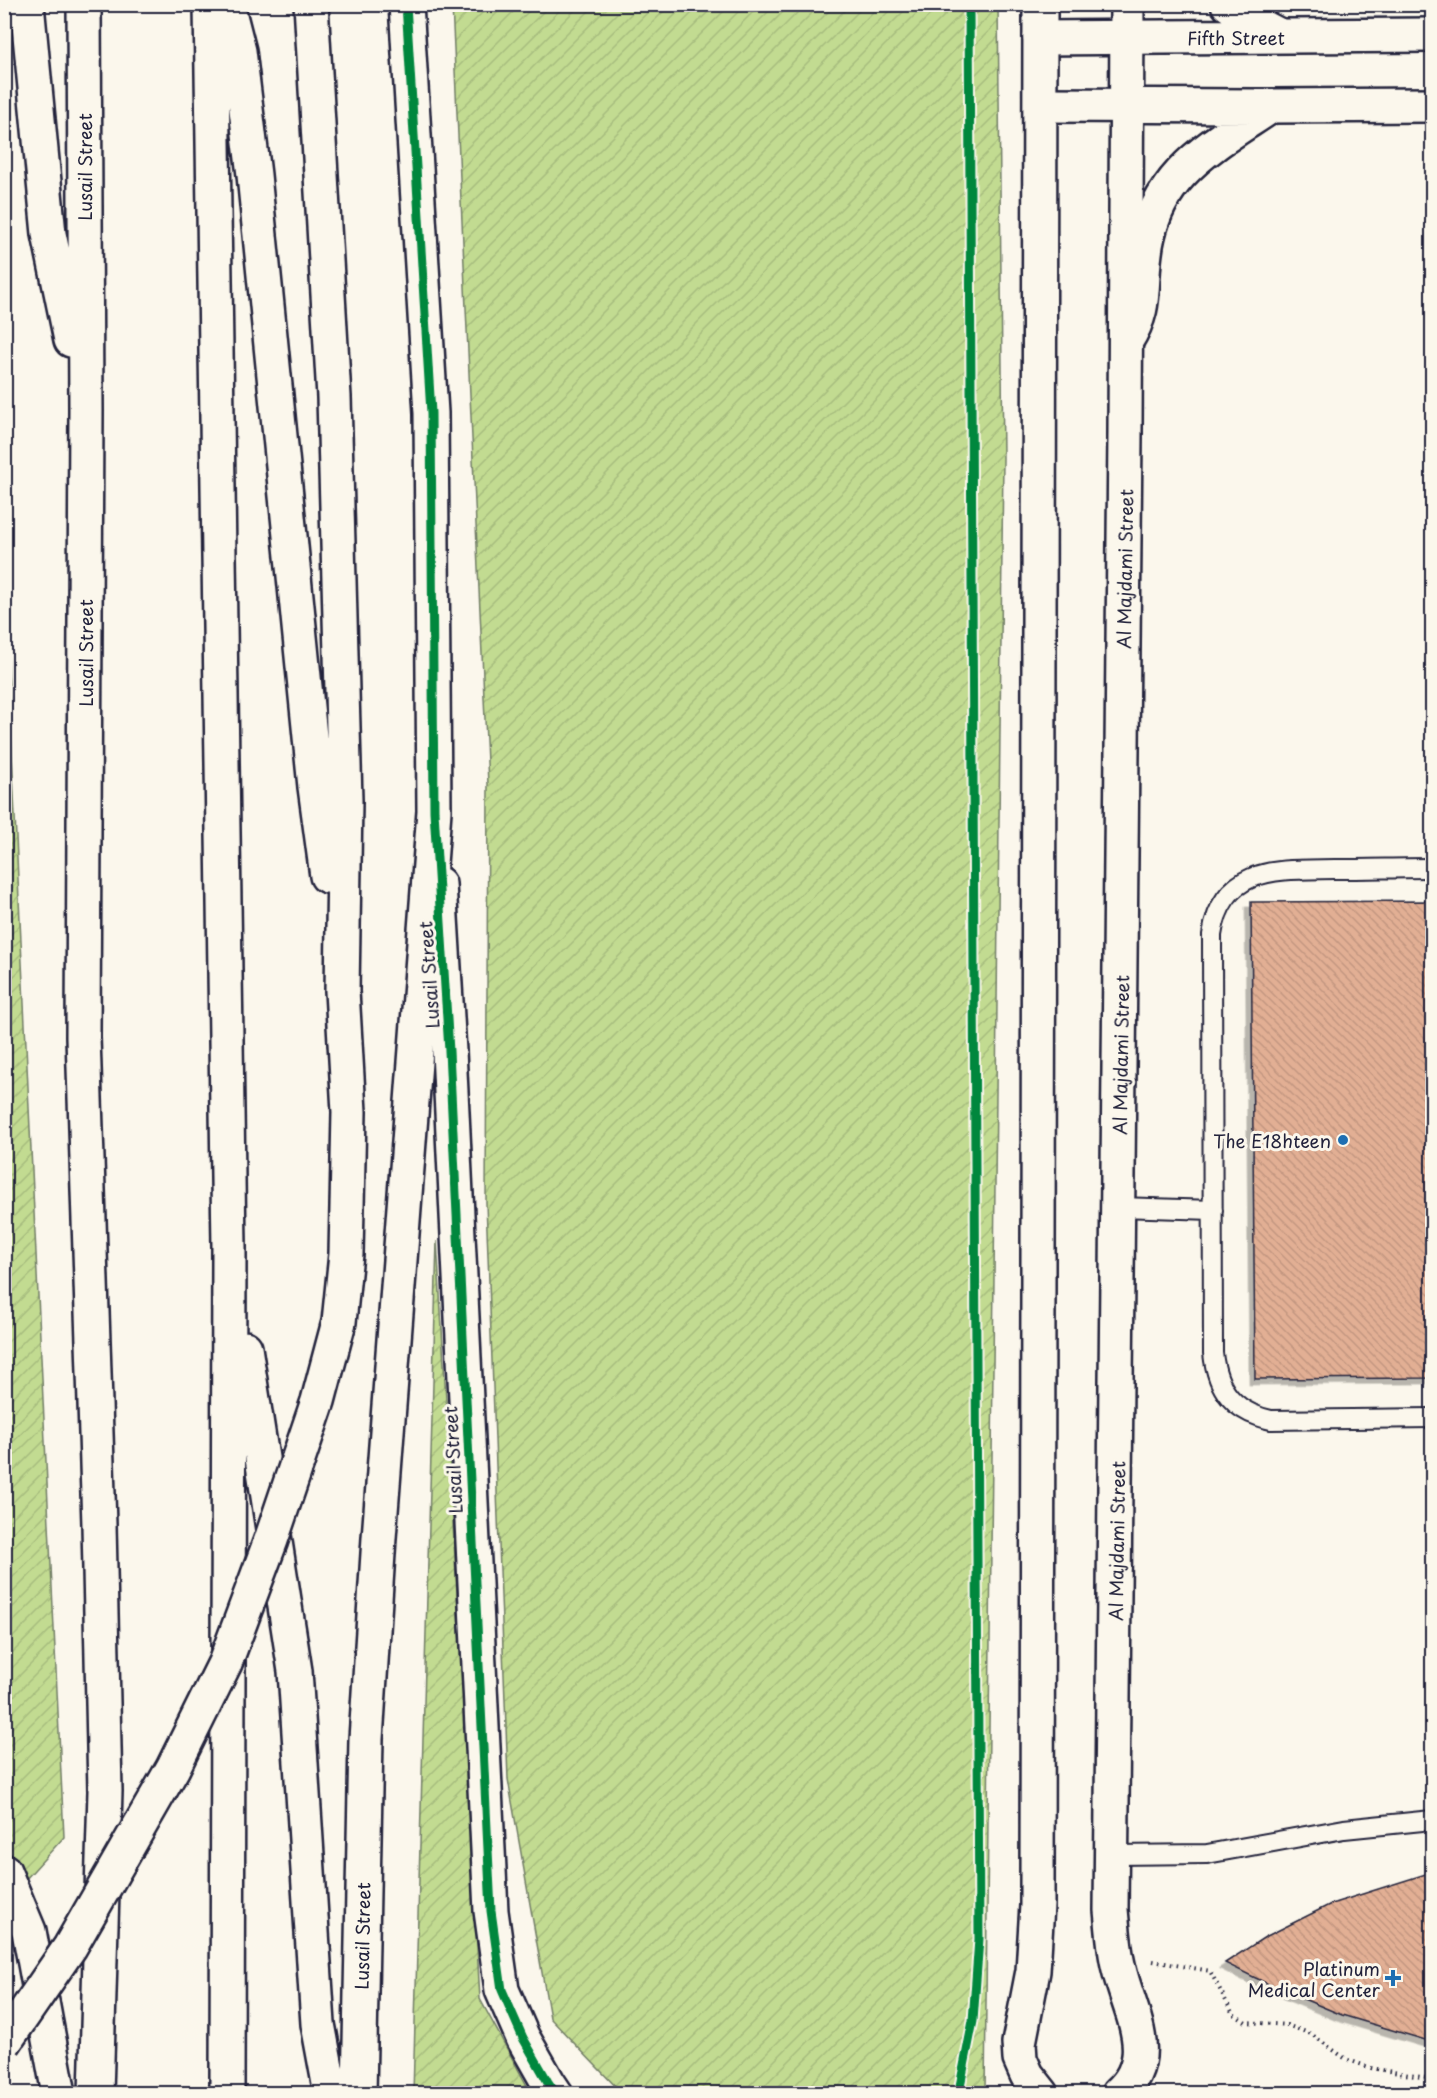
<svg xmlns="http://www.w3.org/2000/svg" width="1437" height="2098" font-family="'Playpen Sans',sans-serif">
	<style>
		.garden { fill: url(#garden-furrows); stroke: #727e66; stroke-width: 1.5 }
		.building { fill: url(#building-back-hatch); stroke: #22223b; stroke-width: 1.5; filter: url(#shadow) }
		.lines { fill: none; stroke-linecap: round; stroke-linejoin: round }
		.service-casing { stroke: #22223b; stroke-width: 22 }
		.minor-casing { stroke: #22223b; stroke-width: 38 }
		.tertiary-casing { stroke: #22223b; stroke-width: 38 }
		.trunk-casing { stroke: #22223b; stroke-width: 38 }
		.path { stroke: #22223b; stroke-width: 4; stroke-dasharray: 1.5 4.5; stroke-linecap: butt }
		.service { stroke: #fbf7ec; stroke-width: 18 }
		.minor { stroke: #fbf7ec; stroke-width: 33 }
		.tertiary { stroke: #fbf7ec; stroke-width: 33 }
		.trunk { stroke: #fbf7ec; stroke-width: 33 }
		.trunk-bridge-casing { stroke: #22223b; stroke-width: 38; stroke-linecap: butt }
		.trunk-bridge { stroke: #fbf7ec; stroke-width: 33 }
		.cycleway-casing { stroke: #fbf7ec; stroke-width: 13 }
		.cycleway { stroke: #00873e; stroke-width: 9 }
		.poi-dot { fill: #1f6fb2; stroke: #fbf7ec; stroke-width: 2 }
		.labels { text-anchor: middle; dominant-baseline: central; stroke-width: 6; stroke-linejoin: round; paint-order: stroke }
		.street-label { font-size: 18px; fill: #22223b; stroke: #fbf7ec }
		.poi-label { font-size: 18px; fill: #22223b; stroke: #fbf7ec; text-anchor: end }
	</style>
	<defs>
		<pattern id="garden-furrows" width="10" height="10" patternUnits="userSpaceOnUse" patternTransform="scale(1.5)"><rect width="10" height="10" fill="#c2db91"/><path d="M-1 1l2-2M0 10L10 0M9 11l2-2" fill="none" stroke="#a6bc7e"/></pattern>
		<pattern id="building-back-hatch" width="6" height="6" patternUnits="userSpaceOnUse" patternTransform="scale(1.5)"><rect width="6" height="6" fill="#e2af94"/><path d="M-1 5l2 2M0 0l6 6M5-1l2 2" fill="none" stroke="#c29680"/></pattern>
		<filter id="shadow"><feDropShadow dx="-5.5" dy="5.5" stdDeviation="0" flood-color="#0004"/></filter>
	</defs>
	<rect width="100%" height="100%" fill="#fbf7ec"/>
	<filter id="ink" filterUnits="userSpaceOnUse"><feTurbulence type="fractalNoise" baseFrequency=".0167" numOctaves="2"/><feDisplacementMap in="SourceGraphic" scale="12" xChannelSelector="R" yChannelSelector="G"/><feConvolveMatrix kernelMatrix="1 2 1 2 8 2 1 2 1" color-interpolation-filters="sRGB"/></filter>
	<g filter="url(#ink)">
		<path class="garden" d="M452 5H998L1003 458 985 2093H622L550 2018 508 1779 486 1203 488 784Z
			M4 587 64 1837 5 1902H4Z
			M437 1241 480 1999 531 2093 413 2094Z"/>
		<path class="building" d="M1432 901V1378L1255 1379 1251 902Z
			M1432 1872V2042L1342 2015 1270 1985 1225 1963 1265 1937 1331 1904Z"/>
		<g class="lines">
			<g class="service-casing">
				<path id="service" d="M1432 868C1400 868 1368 869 1335 869 1280 870 1223 864 1212 935L1213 1353C1217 1390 1234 1412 1271 1420L1432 1418
					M1119 1207 1213 1210
					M1113 1855 1207 1854 1344 1829 1432 1820"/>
			</g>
			<g class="minor-casing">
				<path id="minor" d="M1040 4 1037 1905 1033 1971 1019 2043 1020 2059 1027 2075 1042 2094
					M439 884 449 1051 491 1911 502 1990 523 2038 548 2082 556 2094
					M1118 2094C1160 2058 1129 2012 1119 1969 1114 1950 1113 1930 1111 1910L1125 434 1127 4"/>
			</g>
			<g class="tertiary-casing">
				<path id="tertiary" d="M1228 4 1255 23 1280 36
					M1040 38 1432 35
					M1041 105 1271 106 1432 105
					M1126 341C1147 308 1140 289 1145 253 1154 174 1212 146 1271 106
					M359 2094 366 1739 379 1538 434 811 431 413 406 4"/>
			</g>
			<g class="trunk-casing">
				<path id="trunk" d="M27 4 49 234 71 340
					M84 4 86 410 83 1037 99 1525 105 1791 96 2094
					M211 4 229 1247 227 2094
					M227 4 239 51 254 175 315 787 327 876
					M311 4 334 397 345 801 342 991 345 1042
					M245 1348 295 1671 318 2024 331 2094
					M4 1871 29 1931 59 2094"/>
			</g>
			<path class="path" d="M1153 1961 1210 1971 1233 2014 1246 2022 1287 2025 1311 2034 1346 2059 1371 2068 1432 2079"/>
			<use href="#service" class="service"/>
			<use href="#minor" class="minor"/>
			<use href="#tertiary" class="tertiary"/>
			<use href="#trunk" class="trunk"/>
			<g class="trunk-bridge-casing">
				<path id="trunk-bridge" d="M4 2043 70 1947 173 1768 225 1663 271 1540 318 1401 339 1322 346 1254 349 1112 345 1042"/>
			</g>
			<use href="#trunk-bridge" class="trunk-bridge"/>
			<g class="cycleway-casing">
				<path id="cycleway" d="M406 4 431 413 434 811 449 1051 491 1911 502 1990 523 2038 548 2082 556 2094
					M964 2094 960 2086 973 2021 979 1939 969 4"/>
			</g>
			<use href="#cycleway" class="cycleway"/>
		</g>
	</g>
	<g class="poi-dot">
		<circle cx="1343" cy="1140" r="6"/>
		<path d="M1390 1969h6v6h6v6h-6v6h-6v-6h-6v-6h6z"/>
	</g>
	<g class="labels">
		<g class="street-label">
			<text x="1236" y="37">Fifth Street</text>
			<text transform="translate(84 167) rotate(-90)">Lusail Street</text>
			<text transform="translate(1124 569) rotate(-89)">Al Majdami Street</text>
			<text transform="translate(85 653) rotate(-90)">Lusail Street</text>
			<text transform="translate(428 975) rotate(-94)">Lusail Street</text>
			<text transform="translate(1120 1055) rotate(-89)">Al Majdami Street</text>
			<text transform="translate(452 1460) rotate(-93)">Lusail Street</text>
			<text transform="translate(1116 1541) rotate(-89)">Al Majdami Street</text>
			<text transform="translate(362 1936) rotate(-89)">Lusail Street</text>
		</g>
		<g class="poi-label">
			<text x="1331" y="1140">The E18hteen</text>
			<text x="1380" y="1968">Platinum<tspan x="1380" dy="21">Medical Center</tspan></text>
		</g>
	</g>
	<rect width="1437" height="2098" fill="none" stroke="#fbf7ec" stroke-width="24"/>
	<rect x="12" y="12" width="1413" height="2074" fill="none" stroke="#22223b" stroke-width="2" filter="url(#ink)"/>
</svg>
